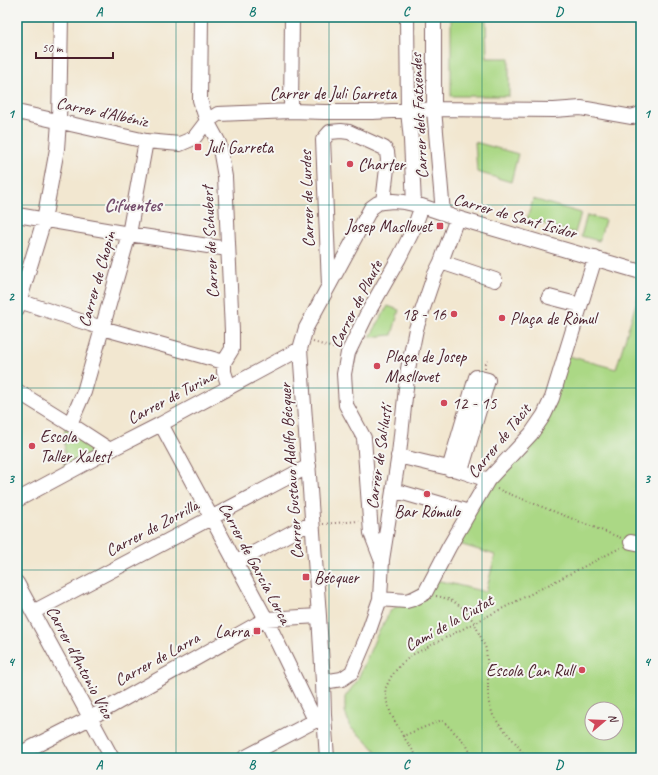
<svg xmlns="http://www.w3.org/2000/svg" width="658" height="775" font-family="Caveat,sans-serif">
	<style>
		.green { fill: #abd885; stroke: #7a7c58; fill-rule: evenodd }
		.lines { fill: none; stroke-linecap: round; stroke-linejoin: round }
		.minor-casing { stroke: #856565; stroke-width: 16 }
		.path { stroke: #856565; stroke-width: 2; stroke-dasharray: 1 3; stroke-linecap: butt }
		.minor { stroke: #fff; stroke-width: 14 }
		.grid { fill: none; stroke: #0f766e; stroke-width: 1; stroke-opacity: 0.55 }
		.poi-dot { fill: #d1495b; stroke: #f6f6f2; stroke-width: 1.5 }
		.labels { text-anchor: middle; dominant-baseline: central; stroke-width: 4; stroke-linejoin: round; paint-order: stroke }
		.street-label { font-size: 17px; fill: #4a1f2b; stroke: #f6f6f2 }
		.poi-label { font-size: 17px; fill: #4a1f2b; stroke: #f6f6f2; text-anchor: start }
		.neighbourhood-label { font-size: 18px; font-weight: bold; fill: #754e6d; stroke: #f6f6f2 }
		.neatline { fill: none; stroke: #0f766e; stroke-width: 1.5 }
		.grid-label { font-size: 13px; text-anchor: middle; font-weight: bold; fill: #0f766e }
	</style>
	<rect width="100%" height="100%" fill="#f6f6f2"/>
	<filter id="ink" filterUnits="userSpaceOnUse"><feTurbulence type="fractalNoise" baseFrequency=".025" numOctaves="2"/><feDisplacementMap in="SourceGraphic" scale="8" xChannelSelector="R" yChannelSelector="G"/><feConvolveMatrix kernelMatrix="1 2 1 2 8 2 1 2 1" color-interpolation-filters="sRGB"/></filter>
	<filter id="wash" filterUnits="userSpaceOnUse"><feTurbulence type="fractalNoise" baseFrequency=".012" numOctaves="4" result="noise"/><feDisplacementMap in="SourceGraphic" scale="16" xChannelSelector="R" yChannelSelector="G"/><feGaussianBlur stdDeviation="0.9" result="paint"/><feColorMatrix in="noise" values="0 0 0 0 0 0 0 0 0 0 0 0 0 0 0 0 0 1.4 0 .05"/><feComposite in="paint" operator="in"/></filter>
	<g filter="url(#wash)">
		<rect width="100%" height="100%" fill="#f2e7d0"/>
		<path class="green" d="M451 17H486L487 58H509V96H451Z
			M475 142 518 154 511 182 477 172Z
			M533 199 581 213 575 233 527 219Z
			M587 215 605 220 599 241 581 236Z
			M641 287V758H382L368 742 351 728 345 712V697L357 681 377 635 391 610 406 601 432 579 486 592 495 555 456 543 469 512 531 434 565 355 616 369ZM592 709H616V733H592Z
			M388 306 399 310 392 335 370 337Z
			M65 427 93 445 92 453 64 468Z"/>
	</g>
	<g filter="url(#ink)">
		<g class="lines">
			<g class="minor-casing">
				<path id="minor" d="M201 17 200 100 207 121 219 143 225 177 232 331V349L224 362V372L229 387
					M407 17 408 111 411 140 414 204
					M434 17V109L443 213
					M291 111 292 17
					M17 112 146 141 180 144 194 138 207 121 218 114 291 111 325 112H372L434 109 554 110 581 108 632 117 640 114 641 113
					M17 215 129 234 228 249
					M441 262 495 280
					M329 285 323 140 330 132 341 131 349 132 384 148 387 152 388 160 383 202
					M549 297 580 305
					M19 301 102 328 224 362
					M17 309 44 220 57 149 59 122 61 17
					M17 391 70 424 110 450
					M70 424 84 392 129 234 146 141
					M161 424 266 619 315 720
					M398 456 461 471 488 480
					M449 469 476 377 488 380 461 471
					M393 490 469 512
					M17 500 110 450 161 424 300 349
					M631 542 641 544
					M381 559 371 533 364 438 346 405 344 374 348 353 366 316 399 258 414 228 422 206
					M235 563 300 528 312 525
					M17 583 112 758
					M380 599 406 601 413 599 425 593 449 547 488 480 531 434 544 415 552 398 595 258
					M33 612 309 466
					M323 682 342 679 352 672 366 639 380 599 382 560 399 454 408 369 416 329 434 276 441 262 457 218
					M17 755 90 718 266 619 319 616
					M244 758 324 716
					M327 758 324 715 323 682 319 616 300 349 306 328 371 208 378 203 383 202 393 201 404 202 422 206 457 218 641 272"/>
			</g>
			<path class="path" d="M313 342 337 349
				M485 368 487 360
				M497 489 621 538
				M323 524 359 521
				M436 596C448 598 454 601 464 609
				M464 609 474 622 486 649 488 670V690L489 703 493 715 499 724 514 741 527 758
				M403 736 418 758
				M473 758 466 744 442 720 403 736 391 714 387 702 385 689 391 677 399 666 412 655 620 548"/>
			<use href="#minor" class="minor"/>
		</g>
	</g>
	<path class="grid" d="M176 17V758M329 17V758M482 17V758M17 205H641M17 388H641M17 570H641"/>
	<g class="poi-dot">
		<rect x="194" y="143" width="8" height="8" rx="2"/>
		<circle cx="350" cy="164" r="4"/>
		<rect x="436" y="222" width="8" height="8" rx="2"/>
		<circle cx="454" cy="314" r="4"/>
		<circle cx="502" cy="318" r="4"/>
		<circle cx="377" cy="366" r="4"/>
		<circle cx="444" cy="403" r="4"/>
		<circle cx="32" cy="446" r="4"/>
		<circle cx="427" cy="494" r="4"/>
		<rect x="302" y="573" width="8" height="8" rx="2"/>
		<rect x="253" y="627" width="8" height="8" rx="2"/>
		<circle cx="582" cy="670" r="4"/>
	</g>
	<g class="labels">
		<g class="street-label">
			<text x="333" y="93">Carrer de Juli Garreta</text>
			<text transform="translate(102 112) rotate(12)">Carrer d'Albéniz</text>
			<text transform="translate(419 116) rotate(-93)">Carrer dels Fatxendes</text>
			<text transform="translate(307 199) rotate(-92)">Carrer de Lurdes</text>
			<text transform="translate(515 216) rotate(16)">Carrer de Sant Isidor</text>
			<text transform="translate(210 242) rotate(-93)">Carrer de Schubert</text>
			<text transform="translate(97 279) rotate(-74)">Carrer de Chopin</text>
			<text transform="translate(356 304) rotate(-63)">Carrer de Plaute</text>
			<text transform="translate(171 397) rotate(-28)">Carrer de Turina</text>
			<text transform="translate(499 441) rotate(-51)">Carrer de Tàcit</text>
			<text transform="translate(379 457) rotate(-82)">Carrer de Sal·lustí</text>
			<text transform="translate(291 471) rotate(-94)">Carrer Gustavo Adolfo Bécquer</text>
			<text transform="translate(152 528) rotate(-28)">Carrer de Zorrilla</text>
			<text transform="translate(255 563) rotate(62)">Carrer de García Lorca</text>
			<text transform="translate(449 623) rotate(-29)">Camí de la Ciutat</text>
			<text transform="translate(157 659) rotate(-29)">Carrer de Larra</text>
			<text transform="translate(80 662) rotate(62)">Carrer d'Antonio Vico</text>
		</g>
		<g class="poi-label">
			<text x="206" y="147">Juli Garreta</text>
			<text x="358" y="164">Charter</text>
			<text x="432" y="226" text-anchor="end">Josep Masllovet</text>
			<text x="446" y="314" text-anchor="end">18 - 16</text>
			<text x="510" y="318">Plaça de Ròmul</text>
			<text x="385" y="356">Plaça de Josep<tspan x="385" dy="20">Masllovet</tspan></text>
			<text x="452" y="403">12 - 15</text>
			<text x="40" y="436">Escola<tspan x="40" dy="20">Taller Xalest</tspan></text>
			<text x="427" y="511" text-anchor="middle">Bar Rómulo</text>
			<text x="314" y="577">Bécquer</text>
			<text x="249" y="631" text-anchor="end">Larra</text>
			<text x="574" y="670" text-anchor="end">Escola Can Rull</text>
		</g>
		<g class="neighbourhood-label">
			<text x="133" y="205">Cifuentes</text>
		</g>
	</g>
	<rect width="658" height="775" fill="none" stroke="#f6f6f2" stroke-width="44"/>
	<g transform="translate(604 721) rotate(71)"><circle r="19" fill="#f6f6f2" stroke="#b1a0a2"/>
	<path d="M0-3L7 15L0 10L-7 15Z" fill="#d1495b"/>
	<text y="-6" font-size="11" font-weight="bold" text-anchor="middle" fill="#4a1f2b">N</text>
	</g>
	<path d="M36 52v6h77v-6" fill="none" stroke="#4a1f2b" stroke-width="2"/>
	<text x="42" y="52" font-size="12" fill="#4a1f2b" stroke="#f6f6f2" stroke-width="3" paint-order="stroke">50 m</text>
	<rect x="22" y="22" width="614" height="731" class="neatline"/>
	<g class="grid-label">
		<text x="99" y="16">A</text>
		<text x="252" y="16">B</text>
		<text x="406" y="16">C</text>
		<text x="559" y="16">D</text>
		<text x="11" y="118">1</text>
		<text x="647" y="118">1</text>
		<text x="11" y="301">2</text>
		<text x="647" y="301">2</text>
		<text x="11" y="483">3</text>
		<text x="647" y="483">3</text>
		<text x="11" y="666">4</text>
		<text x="647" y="666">4</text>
		<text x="99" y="769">A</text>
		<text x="252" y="769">B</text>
		<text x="406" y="769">C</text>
		<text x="559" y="769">D</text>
	</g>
</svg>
